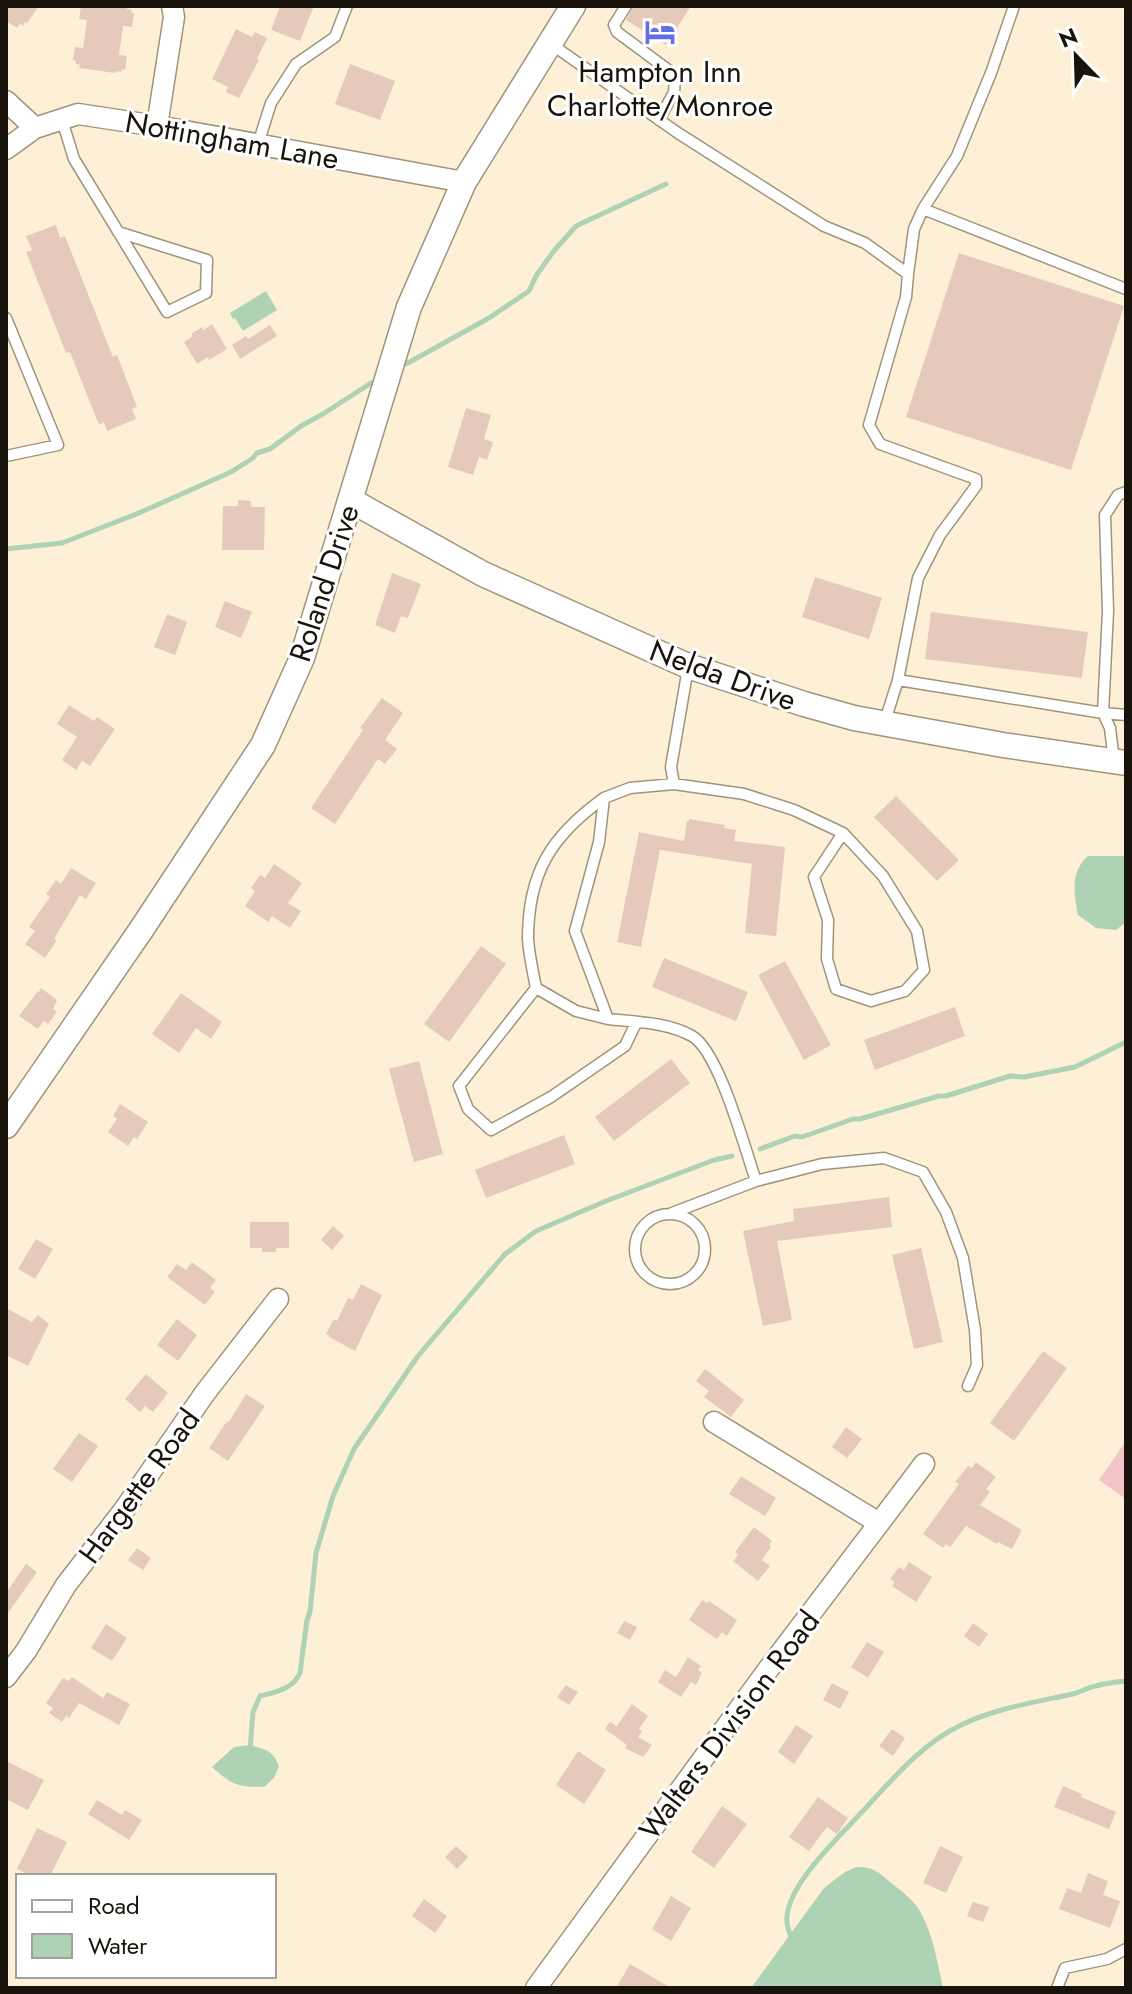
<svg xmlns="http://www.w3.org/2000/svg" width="1132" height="1994" font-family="Jost,sans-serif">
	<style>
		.green { fill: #f4c5c6 }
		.water { fill: #aed2b4 }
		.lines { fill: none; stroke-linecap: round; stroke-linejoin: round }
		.stream { stroke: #aed2b4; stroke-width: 5 }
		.building { fill: #e5cabc }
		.service-casing { stroke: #a0947d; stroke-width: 13 }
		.minor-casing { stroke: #a0947d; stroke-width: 23 }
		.tertiary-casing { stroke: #a0947d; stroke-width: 27 }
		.service { stroke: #fff; stroke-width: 10 }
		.minor { stroke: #fff; stroke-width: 20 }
		.tertiary { stroke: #fff; stroke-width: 24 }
		.labels { text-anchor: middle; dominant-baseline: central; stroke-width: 6; stroke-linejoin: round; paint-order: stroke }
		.poi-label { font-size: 30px; fill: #19140b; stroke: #fff }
		.street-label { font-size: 30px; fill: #19140b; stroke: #fff }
	</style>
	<rect width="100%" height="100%" fill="#fef0d7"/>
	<path class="green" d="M1126 1441V1499L1099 1480Z"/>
	<path class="water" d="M266 291 277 310 243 331 235 318 233 319 230 313Z
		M1088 856H1126V922L1116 930 1096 928 1078 915C1074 894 1070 871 1088 856Z
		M250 1745C266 1750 272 1749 279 1766L274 1778 264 1787C237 1787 232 1785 212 1767L234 1747Z
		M856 1867C871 1866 879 1872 890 1882 900 1890 911 1898 918 1908 933 1932 937 1961 943 1988H751L824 1888 845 1872Z"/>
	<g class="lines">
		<path class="stream" d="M406 364 489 318 529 291 536 276 553 252 576 226 666 184
			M6 549 62 543 139 513 231 472 253 458 257 453 270 449 301 426 323 414 371 383
			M760 1149 795 1136 802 1137 853 1119H860L939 1096H946L1010 1076 1024 1077 1075 1067 1126 1042
			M250 1750 253 1712 260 1696C276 1692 293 1689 300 1673L307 1620 310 1612 316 1553 333 1496 354 1449 418 1356 505 1254 536 1231 606 1201 714 1160 732 1156
			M792 1939C788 1929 785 1922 788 1910 796 1877 838 1838 861 1813 890 1782 921 1744 961 1725 996 1708 1036 1702 1073 1694 1081 1692 1088 1687 1096 1686 1106 1683 1116 1682 1126 1681"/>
	</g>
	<path class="building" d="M6 6H39L27 23 25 22 23 26 20 24 17 28 6 21Z
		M81 6H127V9L132 10 131 13H134L132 27 123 26 119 55 127 56 125 70 122 69 121 72 116 71 115 73 79 68 80 65 76 64V61L73 60 75 47 83 48 87 20 79 19Z
		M280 6H314L300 41 271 30Z
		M634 6H691L666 45 626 20Z
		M236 29 252 37 255 32 267 38 257 59 259 60 239 98 226 92 228 87 212 79Z
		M350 64 395 81 380 120 335 104Z
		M56 225 60 238 65 236 113 357 117 355 137 407 132 409 136 419 107 431 104 422 99 425 70 352 66 353 26 252 32 250 26 236Z
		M959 253 1124 306 1071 470 906 417Z
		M212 324 227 349 209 360 208 357 197 364 184 342 193 336 191 334 202 327 204 330Z
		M270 325 277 336 240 359 232 345 246 336 248 339Z
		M466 408 491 415 484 439 493 442 487 460 479 457 473 475 448 467Z
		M238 500 251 501V507H265L264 550H222L223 506H238Z
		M392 573 421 584 408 618 401 616 395 633 375 625Z
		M815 577 882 598 869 639 802 617Z
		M225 601 252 612 241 638 215 627Z
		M931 612 1088 632 1082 678 925 659Z
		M167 614 187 622 175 655 154 647Z
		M382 698 403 713 385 740 397 749 385 764 378 759 335 824 311 808 363 730 360 728Z
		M69 705 94 721 97 717 115 729 90 766 82 761 76 770 62 760 77 737 57 724Z
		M896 796 959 860 937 881 874 817Z
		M689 819 725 825 724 828 736 830 734 841 785 847 776 936 745 933 752 864 660 850 641 947 617 942 639 832 684 841 687 821 689 822Z
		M274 864 302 883 288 903 301 911 290 928 272 916 268 922 245 906 255 891 251 888 260 875 265 878Z
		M71 868 96 883 86 899 80 895 54 939 57 940 45 958 25 944 35 931 29 927 50 897 46 894 56 880 61 884Z
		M481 946 506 964 449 1042 424 1024Z
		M664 958 748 992 736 1021 652 987Z
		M785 961 831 1045 804 1060 758 975Z
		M41 988 57 1000 53 1009 57 1012 48 1024 44 1021 38 1029 19 1016 38 991 39 992Z
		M181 993 222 1022 211 1039 196 1028 179 1053 152 1034Z
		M955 1007 965 1036 875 1070 864 1040Z
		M671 1059 690 1083 614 1141 595 1117Z
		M419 1061 443 1154 414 1162 389 1069Z
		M120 1104 148 1122 137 1139 134 1137 128 1146 108 1132 117 1119 113 1116Z
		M564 1135 575 1164 486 1198 475 1170Z
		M889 1197 892 1227 777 1241 792 1320 763 1326 743 1231 794 1221 793 1209Z
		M250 1222H289V1248H276V1252H262V1248H250Z
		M333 1226 344 1236 332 1250 321 1240Z
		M36 1239 53 1249 35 1279 18 1269Z
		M921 1248 943 1342 914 1349 892 1255Z
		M192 1262 216 1280 210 1288 215 1292 205 1305 167 1277 177 1264 186 1270Z
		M361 1284 382 1295 355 1351 329 1337 330 1336 326 1334 334 1319 337 1321 348 1298 353 1300Z
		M6 1308 32 1322 38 1315 49 1324 28 1366 6 1355Z
		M177 1319 197 1335 178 1361 157 1345Z
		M1043 1351 1067 1368 1014 1441 990 1423Z
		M705 1369 744 1400 731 1417 704 1397 709 1391 696 1381Z
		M146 1374 168 1393 153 1412 145 1406 140 1412 125 1399Z
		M246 1394 265 1406 228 1461 209 1448 227 1421 229 1422Z
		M846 1427 862 1439 847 1458 832 1447Z
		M79 1433 98 1446 72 1482 53 1469Z
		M976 1462 996 1477 986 1489 990 1492 980 1505 1022 1530 1012 1549 998 1542 997 1544 966 1526 950 1547 946 1544 943 1548 923 1534 959 1484 955 1482 968 1466 972 1468Z
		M741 1476 776 1498 765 1516 729 1494Z
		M754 1527 772 1541 769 1545 771 1547 762 1560 770 1566 758 1581 733 1561 738 1555 735 1552Z
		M137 1548 151 1558 143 1570 128 1560Z
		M909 1562 932 1577 916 1602 892 1586 895 1582 890 1579 899 1567 904 1570Z
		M26 1564 37 1572 6 1616V1593Z
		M702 1600 708 1603 709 1601 737 1620 727 1636 722 1632 717 1639 689 1620Z
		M624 1621 637 1627 630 1640 617 1633Z
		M973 1623 988 1634 979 1647 964 1636Z
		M106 1624 127 1638 112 1661 91 1648Z
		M867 1642 884 1652 868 1678 851 1667Z
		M688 1657 701 1666 698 1670 702 1673 696 1685 691 1682 681 1697 658 1682 665 1670 676 1677Z
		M72 1677 103 1698 107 1692 130 1704 119 1725 79 1703 69 1718 66 1716 62 1722 49 1713 53 1708 46 1703 63 1678 69 1681Z
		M832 1683 849 1692 840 1709 823 1700Z
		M566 1685 578 1692 569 1705 557 1697Z
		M632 1704 648 1716 639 1729 642 1731 638 1737 652 1745 643 1757 625 1748 627 1745 605 1729 610 1722 617 1726Z
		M796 1725 813 1736 794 1764 778 1752Z
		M892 1729 905 1738 893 1756 879 1746Z
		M578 1751 606 1770 584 1804 556 1785Z
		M6 1761 44 1780 28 1810 6 1799Z
		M1063 1786 1082 1794 1081 1797 1116 1812 1109 1829 1054 1807Z
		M818 1797 848 1818 837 1834 827 1827 809 1851 789 1837Z
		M97 1800 122 1815 125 1810 142 1820 129 1840 88 1814Z
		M722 1806 747 1824 714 1868 691 1852Z
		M37 1828 67 1842 50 1876H31L17 1869Z
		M456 1846 468 1857 457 1869 445 1857Z
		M940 1846 963 1857 946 1893 923 1883Z
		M1088 1873 1108 1881 1103 1895 1120 1901 1110 1928 1059 1909 1067 1888 1081 1893Z
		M671 1896 691 1908 671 1941 652 1929Z
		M424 1899 447 1916 435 1933 412 1916Z
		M973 1902 989 1907 983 1922 967 1916Z
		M630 1964 671 1988H616Z"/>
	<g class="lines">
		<g class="service-casing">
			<path id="service" d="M626 6 614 25 617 32 671 72 675 78 674 92 659 120
				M551 44 678 133 824 226 865 243 908 274 906 297 869 425 880 444 976 479V486L940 535 918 578 898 680 884 724
				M62 120 74 159 167 312 206 293 207 260 118 232
				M258 144 271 103 296 64 335 37 347 6
				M923 209 1126 289
				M908 274 914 229 923 209 957 156 991 73 1014 6
				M6 318 58 445 6 456
				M1126 492 1118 495 1105 515 1108 611 1103 713 1126 715
				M688 668 671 767 674 784 744 794 794 810 843 833 883 876 917 931 924 970 905 991 871 1001 836 989 827 959 828 920 814 877 843 833
				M898 680 1103 713 1110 728 1114 761
				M674 784 630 788 604 798 599 842 575 931 608 1019C635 1022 667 1022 692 1036 719 1051 745 1149 756 1181L822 1164 884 1158 923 1172 946 1212 963 1258 975 1330 977 1365 968 1386
				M604 798C551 836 528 873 528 939 529 955 533 972 536 988L459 1086 468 1109 491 1130 551 1097 625 1046 636 1023
				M536 988 576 1011 608 1019
				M672 1213 756 1181
				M635 1249a35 35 0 1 1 70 0a35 35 0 1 1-70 0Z
				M1057 1988 1065 1968 1107 1959 1126 1949"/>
		</g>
		<g class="minor-casing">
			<path id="minor" d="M6 101 35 128
				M157 126 174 17 172 6
				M6 149 35 128 78 114 157 126 464 182
				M714 1422 879 1523
				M6 1677 26 1651 66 1585 124 1510 205 1393 278 1299
				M536 1988 767 1671 924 1464"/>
		</g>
		<g class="tertiary-casing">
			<path id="tertiary" d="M350 500 483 574 688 666 804 704 854 718 1003 745 1126 763
				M6 1126 141 930 263 745 302 658 409 307 464 182 573 6"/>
		</g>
		<use href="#service" class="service"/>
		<use href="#minor" class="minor"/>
		<use href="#tertiary" class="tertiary"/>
	</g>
	<defs>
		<g id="hotel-bare" transform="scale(2.4)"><path d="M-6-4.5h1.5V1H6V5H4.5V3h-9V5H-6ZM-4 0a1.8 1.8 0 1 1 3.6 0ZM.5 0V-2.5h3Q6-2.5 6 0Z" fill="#626ee7" stroke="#fff" stroke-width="2.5" paint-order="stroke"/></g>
	</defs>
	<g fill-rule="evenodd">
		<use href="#hotel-bare" x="660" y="32"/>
	</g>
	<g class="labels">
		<g class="poi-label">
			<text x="660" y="71">Hampton Inn<tspan x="660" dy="34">Charlotte/Monroe</tspan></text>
		</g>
		<g class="street-label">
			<text transform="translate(232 140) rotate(10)">Nottingham Lane</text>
			<text transform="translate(324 583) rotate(-72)">Roland Drive</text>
			<text transform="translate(723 675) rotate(20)">Nelda Drive</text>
			<text transform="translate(139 1486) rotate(-54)">Hargette Road</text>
			<text transform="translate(729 1725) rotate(-53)">Walters Division Road</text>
		</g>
	</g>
	<rect width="1132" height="1994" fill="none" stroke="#19140b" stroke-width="16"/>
	<rect x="16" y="1874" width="260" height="104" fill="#ffffff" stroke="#a3a19d" stroke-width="2"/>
	<rect x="32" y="1900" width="40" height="12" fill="#ffffff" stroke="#a3a19d" stroke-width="2"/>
	<text x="88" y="1914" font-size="24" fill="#19140b">Road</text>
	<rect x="32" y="1934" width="40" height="24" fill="#aed2b4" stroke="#a3a19d" stroke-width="2"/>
	<text x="88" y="1954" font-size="24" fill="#19140b">Water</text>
	<g transform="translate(1076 56) rotate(337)" stroke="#ffffff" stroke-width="6" paint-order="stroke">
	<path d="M0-6L14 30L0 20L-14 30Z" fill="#19140b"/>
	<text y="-12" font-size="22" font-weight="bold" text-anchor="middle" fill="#19140b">N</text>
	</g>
</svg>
